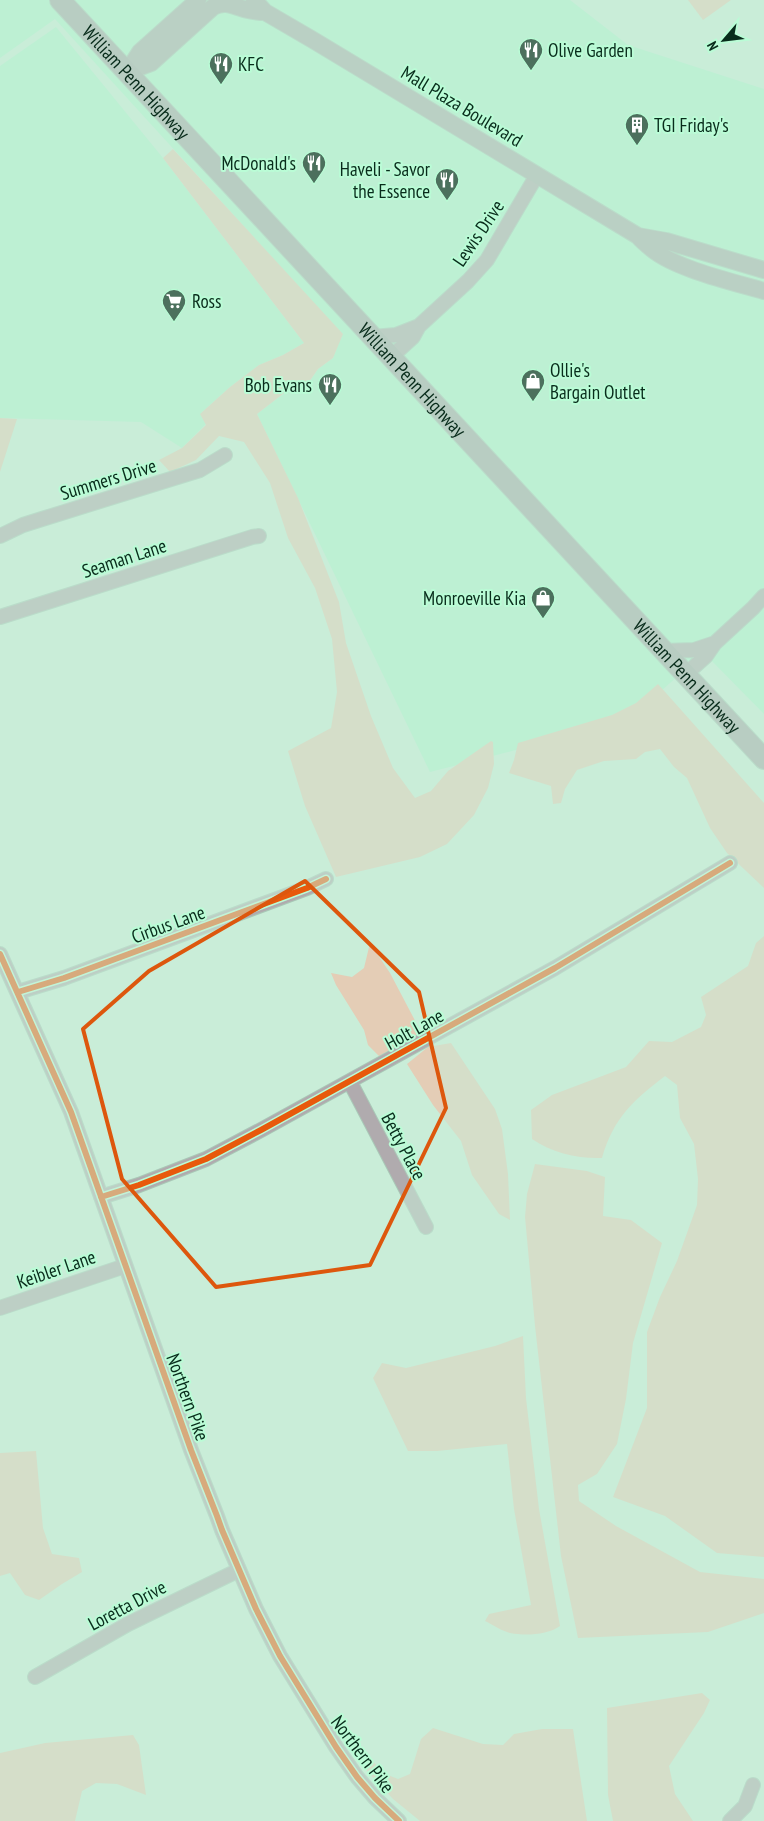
<svg xmlns="http://www.w3.org/2000/svg" width="764" height="1821" font-family="'PT Sans Narrow',sans-serif">
	<style>
		.built { fill: #b0f3cd }
		.green { fill: #e4cdb6 }
		.lines { fill: none; stroke-linecap: round; stroke-linejoin: round }
		.minor-casing { stroke: #a9c8b7; stroke-width: 16 }
		.major-casing { stroke: #a9c8b7; stroke-width: 18 }
		.highway-casing { stroke: #a9c8b7; stroke-width: 22 }
		.minor { stroke: #b0abae; stroke-width: 14 }
		.major { stroke: #a9adab; stroke-width: 16 }
		.highway { stroke: #a4a7a6; stroke-width: 20 }
		.cycleway-casing { stroke: #bafcd6; stroke-width: 9 }
		.cycleway { stroke: #e8590c; stroke-width: 6 }
		.marked { fill: none; stroke: #dd570d; stroke-width: 4; stroke-linejoin: round }
		.labels { text-anchor: middle; dominant-baseline: central; stroke-width: 4; stroke-linejoin: round; paint-order: stroke }
		.poi-label { font-size: 19px; fill: #082c1b; stroke: #bafcd6; text-anchor: start }
		.street-label { font-size: 19px; fill: #082c1b; stroke: #bafcd6 }
	</style>
	<rect width="100%" height="100%" fill="#c9edd8"/>
	<path class="built" d="M0 0H570L628 45 764 89V714L704 653 626 722 430 772 257 414 292 387 309 382 318 369 333 358 342 334 55 19 0 58Z
		M56 27 163 158 304 343 283 355 259 365 230 387 201 413 206 424 182 448 141 422 0 418V66Z"/>
	<path class="green" d="M688 0H731L703 20Z
		M173 149 343 334 333 358 318 369 309 382 292 387 257 414 298 498 339 602 346 643 371 716 393 768 415 798 431 791 448 771 491 741 493 742 494 764 488 788 474 815 447 844 420 857 336 877 305 806 288 751 331 728 337 692 332 639 315 588 288 538 270 483 244 442 219 436 196 460 170 472 159 460 182 448 206 425 200 414 230 387 259 365 283 355 304 343 163 158Z
		M0 418 17 419 0 472Z
		M658 684 764 803V888L727 853 710 828 687 778 674 767 660 749 645 752 636 759 604 761 577 770 565 789 561 803 553 804 551 786 509 773 514 760 518 743 612 715 636 703Z
		M764 936V1557L717 1553 665 1516 613 1497 647 1408V1332L660 1297 677 1261 697 1205 698 1179 694 1144 680 1118 677 1085 665 1076C633 1101 614 1117 602 1158 579 1159 552 1153 532 1139L531 1110 552 1095 626 1067 649 1041 672 1042 701 1027 706 1015 701 997 748 966 756 943Z
		M370 943 390 973 421 1032 379 1056 368 1045 364 1030 336 985 331 973 352 977 364 968Z
		M451 1043 495 1109 502 1129 508 1174 510 1220 499 1214 472 1175 461 1141 433 1105 407 1064 428 1047Z
		M535 1164 587 1171 605 1177 603 1216 631 1220 662 1243 633 1343 626 1399 617 1444 597 1474 578 1485 579 1501 616 1526 700 1572 764 1579V1613L708 1632 578 1638 561 1556 535 1326 525 1217 527 1194Z
		M523 1336 526 1398 539 1509 560 1626C548 1635 525 1636 510 1633 502 1631 493 1625 485 1621L489 1614 531 1605 514 1509 507 1444 437 1451H408L373 1378 382 1363 406 1368 495 1346Z
		M36 1451 43 1528 52 1554 79 1558 82 1572 62 1584 39 1600 25 1595 10 1573 0 1576V1453Z
		M702 1693 710 1700 704 1713 669 1766 675 1794 693 1821H613L608 1795 607 1708Z
		M433 1728 483 1744 503 1745 514 1734 542 1729H573L587 1821H420L393 1799 368 1772 351 1750 344 1735 363 1750 383 1773 398 1779 410 1774 421 1739Z
		M133 1735 139 1745 146 1795 117 1784 96 1783 82 1791 75 1821H0V1753L45 1743Z"/>
	<g class="lines">
		<g class="minor-casing">
			<path id="minor" d="M373 337 396 335 419 326 468 281 487 260 537 175
				M391 357 413 337 419 326
				M0 536 23 525 42 519 200 470 225 455
				M0 617 252 537 259 536
				M664 651 694 650 715 643
				M686 674 706 656 715 643 753 608 764 596
				M0 954 71 1112 191 1450 217 1516 222 1530 256 1609 280 1656 336 1747 357 1777 375 1798 399 1821
				M18 992 64 978 307 888 326 879
				M350 1082 426 1227
				M101 1197 139 1185 206 1159 261 1130 555 968 730 863
				M0 1308 125 1266
				M35 1677 128 1624 239 1570
				M730 1821 745 1806 753 1785"/>
		</g>
		<g class="major-casing">
			<path id="major" d="M254 0 265 12 313 40 638 236C642 241 647 245 652 249 676 269 733 282 764 291
				M127 72 151 63 213 7C227 0 234 7 248 10 253 11 259 12 265 12
				M127 72 140 52 198 0
				M638 236 666 241 764 270"/>
		</g>
		<g class="highway-casing">
			<g id="highway">
				<path id="s1" d="M60 0 764 759"/>
			</g>
		</g>
		<use href="#minor" class="minor"/>
		<use href="#major" class="major"/>
		<use href="#highway" class="highway"/>
		<g class="cycleway-casing">
			<path id="cycleway" d="M0 954 71 1112 191 1450 217 1516 222 1530 256 1609 280 1656 336 1747 357 1777 375 1798 399 1821
				M18 992 64 978 307 888 326 879
				M101 1197 139 1185 206 1159 261 1130 555 968 730 863"/>
		</g>
		<use href="#cycleway" class="cycleway"/>
	</g>
	<path d="M0 0H764V1821H0ZM305 881 419 992 446 1108 370 1265 216 1287 122 1179 83 1029 149 971Z" fill="#c9edd8" fill-opacity=".55" fill-rule="evenodd"/>
	<path class="marked" d="M305 881 419 992 446 1108 370 1265 216 1287 122 1179 83 1029 149 971Z"/>
	<defs>
		<g id="restaurant-pin" transform="scale(1.25)"><path d="M0 17L-7.5 6A9.5 9.5 0 1 1 7.5 6Z" fill="#4c705d" stroke="#bafcd6"/><path d="M-5-6h1v4h1v-4h1v4h1v-4h1v5L-1.5 .5V6h-2V.5L-5-1ZM5-6V6H3V1.5H1.5Q1.5-4 5-6Z" fill="#fff"/></g>
		<g id="building-pin" transform="scale(1.25)"><path d="M0 17L-7.5 6A9.5 9.5 0 1 1 7.5 6Z" fill="#4c705d" stroke="#bafcd6"/><path d="M-4-6H4V6H1V3H-1V6H-4ZM-2.5-4.3h1.7v1.8h-1.7ZM.8-4.3h1.7v1.8H.8ZM-2.5-1h1.7V.8h-1.7ZM.8-1h1.7V.8H.8Z" fill="#fff"/></g>
		<g id="supermarket-pin" transform="scale(1.25)"><path d="M0 17L-7.5 6A9.5 9.5 0 1 1 7.5 6Z" fill="#4c705d" stroke="#bafcd6"/><path d="M-6-5.5h2.5l.6 2H6L4.5 2H-2.5L-4.4-4H-6ZM-1.5 3.2a1.3 1.3 0 1 0 .1 0ZM3 3.2a1.3 1.3 0 1 0 .1 0Z" fill="#fff"/></g>
		<g id="shop-pin" transform="scale(1.25)"><path d="M0 17L-7.5 6A9.5 9.5 0 1 1 7.5 6Z" fill="#4c705d" stroke="#bafcd6"/><path d="M-5-2.5h2.3a2.7 3.5 0 0 1 5.4 0H5L5.5 6h-11ZM-1.5-2.5h3a1.5 2.3 0 0 0-3 0Z" fill="#fff"/></g>
	</defs>
	<g fill-rule="evenodd">
		<use href="#restaurant-pin" x="531" y="50"/>
		<use href="#restaurant-pin" x="221" y="64"/>
		<use href="#building-pin" x="637" y="125"/>
		<use href="#restaurant-pin" x="314" y="163"/>
		<use href="#restaurant-pin" x="447" y="180"/>
		<use href="#supermarket-pin" x="174" y="301"/>
		<use href="#shop-pin" x="533" y="381"/>
		<use href="#restaurant-pin" x="330" y="385"/>
		<use href="#shop-pin" x="543" y="598"/>
	</g>
	<g class="labels">
		<g class="poi-label">
			<text x="548" y="50">Olive Garden</text>
			<text x="238" y="64">KFC</text>
			<text x="654" y="125">TGI Friday's</text>
			<text x="296" y="163" text-anchor="end">McDonald's</text>
			<text x="430" y="169" text-anchor="end">Haveli - Savor<tspan x="430" dy="22">the Essence</tspan></text>
			<text x="192" y="301">Ross</text>
			<text x="550" y="370">Ollie's<tspan x="550" dy="22">Bargain Outlet</tspan></text>
			<text x="312" y="385" text-anchor="end">Bob Evans</text>
			<text x="526" y="598" text-anchor="end">Monroeville Kia</text>
		</g>
		<g class="street-label">
			<text stroke="none"><textPath href="#s1" startOffset="112">William Penn Highway</textPath></text>
			<text transform="translate(462 106) rotate(31)">Mall Plaza Boulevard</text>
			<text transform="translate(478 233) rotate(-56)">Lewis Drive</text>
			<text stroke="none"><textPath href="#s1" startOffset="518">William Penn Highway</textPath></text>
			<text transform="translate(108 479) rotate(-17)">Summers Drive</text>
			<text transform="translate(124 558) rotate(-18)">Seaman Lane</text>
			<text stroke="none"><textPath href="#s1" startOffset="922">William Penn Highway</textPath></text>
			<text transform="translate(168 924) rotate(-20)">Cirbus Lane</text>
			<text transform="translate(414 1029) rotate(-29)">Holt Lane</text>
			<text transform="translate(404 1146) rotate(62)">Betty Place</text>
			<text transform="translate(56 1269) rotate(-19)">Keibler Lane</text>
			<text transform="translate(188 1397) rotate(70)">Northern Pike</text>
			<text transform="translate(127 1605) rotate(-28)">Loretta Drive</text>
			<text transform="translate(363 1754) rotate(53)">Northern Pike</text>
		</g>
	</g>
	<g transform="translate(724 40) rotate(242)" stroke="#bafcd6" stroke-width="4" paint-order="stroke">
	<path d="M0-4L9 19L0 12L-9 19Z" fill="#082c1b"/>
	<text y="-8" font-size="14" font-weight="bold" text-anchor="middle" fill="#082c1b">N</text>
	</g>
</svg>
